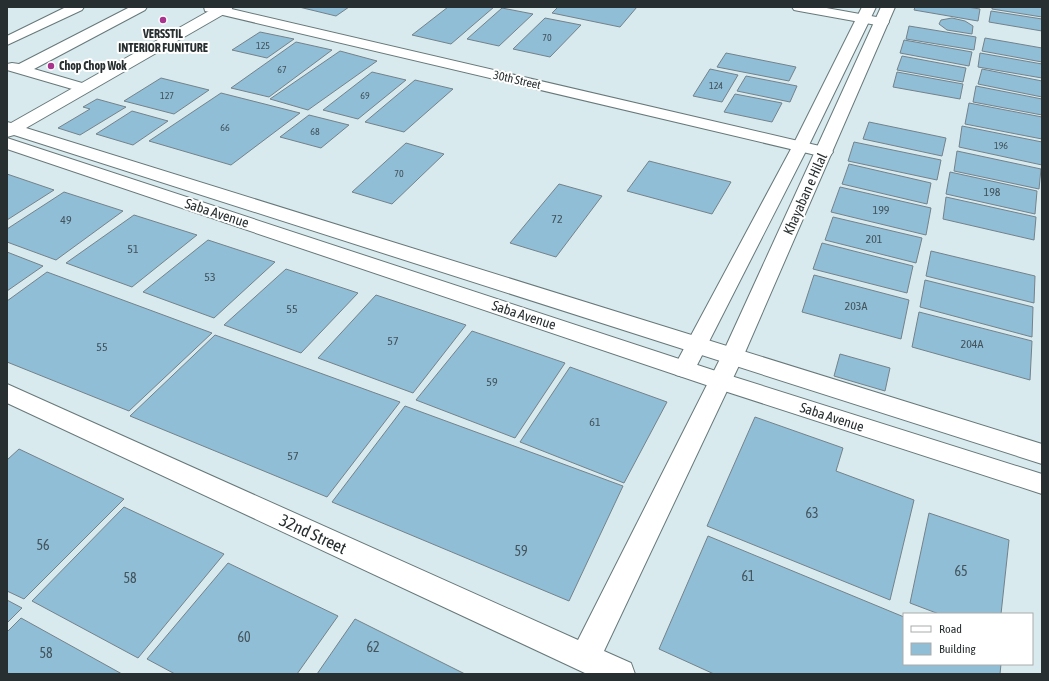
<svg xmlns="http://www.w3.org/2000/svg" width="1049" height="681" font-family="'Asap Condensed',sans-serif">
	<style>
		.building { fill: #90bed7; stroke: #74828a }
		.lines { fill: none; stroke-linecap: round; stroke-linejoin: round }
		.minor-casing { stroke: #67787a; stroke-width: 2 }
		.tertiary-casing { stroke: #67787a; stroke-width: 2 }
		.secondary-casing { stroke: #67787a; stroke-width: 2 }
		.minor { fill: #fff; fill-rule: evenodd }
		.tertiary { fill: #fff; fill-rule: evenodd }
		.secondary { fill: #fff; fill-rule: evenodd }
		.poi-dot { fill: #a8348e; stroke: #fff; stroke-width: 1.5 }
		.labels { text-anchor: middle; dominant-baseline: central; stroke-width: 4; stroke-linejoin: round; paint-order: stroke }
		.far-number-label { font-size: 10px; fill: #42535a }
		.far-poi-label { font-size: 12px; font-weight: bold; fill: #282f30; stroke: #fff }
		.far-street-label { font-size: 12px; fill: #282f30; stroke: #fff }
		.number-label { font-size: 12px; fill: #42535a }
		.street-label { font-size: 14px; fill: #282f30; stroke: #fff }
		.near-number-label { font-size: 14px; fill: #42535a }
		.near-street-label { font-size: 17px; fill: #282f30; stroke: #fff }
	</style>
	<rect width="100%" height="100%" fill="#d8eaed"/>
	<path class="building" d="M299 7H349L336 16Z
		M448 7H494L451 44 412 35Z
		M558 7H637L620 27 552 13Z
		M915 7H967L980 9 978 21 914 10Z
		M992 7H1042V17L992 9Z
		M502 8 533 14 499 46 467 39Z
		M991 11 1042 19V31L989 22Z
		M545 18 581 25 550 57 513 49Z
		M952 18 965 21 973 26 972 34 947 30 939 24 941 20Z
		M909 26 976 37 974 50 906 39Z
		M260 32 294 39 267 58 232 50Z
		M985 38 1042 48V62L982 51Z
		M904 40 972 52 969 66 900 53Z
		M296 42 332 50 269 97 231 88Z
		M340 51 377 61 308 110 270 99Z
		M726 53 796 67 789 81 717 67Z
		M980 53 1042 64V78L978 67Z
		M902 56 966 68 963 82 897 70Z
		M710 69 738 75 722 102 693 96Z
		M982 69 1042 81V97L978 84Z
		M372 72 406 80 358 119 323 110Z
		M897 72 963 84 960 99 893 87Z
		M746 76 797 86 790 102 737 91Z
		M161 78 209 90 174 114 124 101Z
		M415 80 453 89 404 132 365 122Z
		M976 86 1042 99V115L973 102Z
		M221 93 300 113 231 165 149 141Z
		M735 94 782 103 772 122 724 112Z
		M97 99 126 107 80 135 58 128 90 109 83 107Z
		M969 103 1042 117V139L965 124Z
		M132 111 168 121 133 145 96 134Z
		M309 115 349 125 321 148 280 137Z
		M869 122 946 138 942 156 863 139Z
		M962 126 1042 142V165L959 147Z
		M854 142 941 160 937 180 848 161Z
		M406 143 444 154 392 204 352 192Z
		M957 151 1041 169 1039 189 954 171Z
		M649 161 731 182 712 214 627 191Z
		M849 164 931 183 927 204 842 184Z
		M950 172 1037 191 1035 214 946 194Z
		M7 174 54 190 7 220Z
		M559 184 602 196 556 257 510 243Z
		M840 187 931 208 926 235 831 212Z
		M64 192 123 211 56 260 7 242V229Z
		M946 197 1036 217 1034 240 943 219Z
		M134 215 197 235 132 287 66 263Z
		M833 217 922 238 916 263 825 240Z
		M208 240 275 262 214 318 143 292Z
		M822 243 913 266 907 293 813 269Z
		M931 251 1035 276 1034 303 926 276Z
		M7 252 43 266 7 291Z
		M286 269 358 293 301 353 224 325Z
		M47 272 212 333 129 411 7 362V301Z
		M814 275 909 300 901 339 802 312Z
		M925 280 1033 307 1032 337 920 307Z
		M376 295 466 325 413 393 318 358Z
		M919 312 1032 341 1030 380 912 347Z
		M472 331 565 363 515 438 416 400Z
		M215 335 400 402 327 497 130 416Z
		M840 354 890 368 885 391 834 376Z
		M570 367 667 402 624 483 520 442Z
		M405 406 623 486 569 601 332 502Z
		M755 417 843 448 836 471 914 500 890 600 707 526Z
		M19 449 124 499 24 599 7 591V460Z
		M124 507 224 554 138 658 32 601Z
		M929 513 1009 540 1001 614H939L910 603Z
		M708 536 904 617V664H1001L1000 674H714L659 649Z
		M228 563 338 616 297 674H175L147 659Z
		M7 600 22 608 7 623Z
		M21 618 122 674H7V632Z
		M355 619 465 674H317Z"/>
	<g class="lines">
		<g class="minor-casing">
			<path id="minor" d="M66 7H84L82 10 7 45V36Z
				M130 7H147L145 10 34 69 89 85 92 88 89 91 84 93 79 91 7 70V64L12 63 19 64Z
				M204 7H223L824 147 830 148 833 152 830 156 824 157 210 12 205 11Z
				M792 7H821L882 18 887 19 889 22 887 25 882 26 799 11 794 10Z
				M732 349 740 351 743 357 604 651 631 663 635 674H587L7 403V384L578 640 721 357 724 351Z"/>
		</g>
		<g class="tertiary-casing">
			<path id="tertiary" d="M862 7H876L808 147 692 375 684 377 676 375 673 369 792 147Z
				M881 7H895L743 357 740 363 732 365 724 363 721 357Z"/>
		</g>
		<g class="secondary-casing">
			<path id="secondary" d="M216 7H233L231 10 26 128 1042 444V464L14 135 7 137V122L11 123Z
				M7 138 728 375 1042 474V494L712 387 7 149Z"/>
		</g>
		<use href="#minor" class="minor"/>
		<use href="#tertiary" class="tertiary"/>
		<use href="#secondary" class="secondary"/>
	</g>
	<g class="poi-dot">
		<circle cx="163" cy="20" r="4"/>
		<circle cx="51" cy="66" r="4"/>
	</g>
	<g class="labels">
		<g class="far-number-label">
			<text x="547" y="37">70</text>
			<text x="263" y="45">125</text>
			<text x="282" y="69">67</text>
			<text x="716" y="85">124</text>
			<text x="167" y="95">127</text>
			<text x="365" y="95">69</text>
			<text x="225" y="127">66</text>
			<text x="315" y="131">68</text>
			<text x="1001" y="145">196</text>
			<text x="399" y="173">70</text>
		</g>
		<g class="far-poi-label">
			<text x="163" y="34">VERSSTIL<tspan x="163" dy="14">INTERIOR FUNITURE</tspan></text>
			<text x="59" y="66" text-anchor="start">Chop Chop Wok</text>
		</g>
		<g class="far-street-label">
			<text transform="translate(517 80) rotate(13)">30th Street</text>
		</g>
		<g class="number-label">
			<text x="992" y="192">198</text>
			<text x="881" y="210">199</text>
			<text x="557" y="219">72</text>
			<text x="66" y="220">49</text>
			<text x="874" y="239">201</text>
			<text x="133" y="249">51</text>
			<text x="210" y="277">53</text>
			<text x="856" y="306">203A</text>
			<text x="292" y="309">55</text>
			<text x="393" y="341">57</text>
			<text x="972" y="344">204A</text>
			<text x="102" y="347">55</text>
			<text x="492" y="382">59</text>
			<text x="595" y="422">61</text>
			<text x="293" y="456">57</text>
		</g>
		<g class="street-label">
			<text transform="translate(805 194) rotate(-66)">Khayaban e Hilal</text>
			<text transform="translate(217 213) rotate(18)">Saba Avenue</text>
			<text transform="translate(524 315) rotate(18)">Saba Avenue</text>
			<text transform="translate(832 417) rotate(18)">Saba Avenue</text>
		</g>
		<g class="near-number-label">
			<text x="812" y="513">63</text>
			<text x="43" y="545">56</text>
			<text x="521" y="551">59</text>
			<text x="961" y="571">65</text>
			<text x="748" y="576">61</text>
			<text x="130" y="578">58</text>
			<text x="244" y="637">60</text>
			<text x="373" y="647">62</text>
			<text x="46" y="653">58</text>
		</g>
		<g class="near-street-label">
			<text transform="translate(313 534) rotate(25)">32nd Street</text>
		</g>
	</g>
	<rect width="1049" height="681" fill="none" stroke="#282f30" stroke-width="16"/>
	<rect x="903" y="613" width="130" height="52" fill="#ffffff" stroke="#a9acac"/>
	<rect x="911" y="626" width="20" height="6" fill="#ffffff" stroke="#a9acac"/>
	<text x="939" y="633" font-size="12" fill="#282f30">Road</text>
	<rect x="911" y="643" width="20" height="12" fill="#90bed7" stroke="#a9acac"/>
	<text x="939" y="653" font-size="12" fill="#282f30">Building</text>
</svg>
